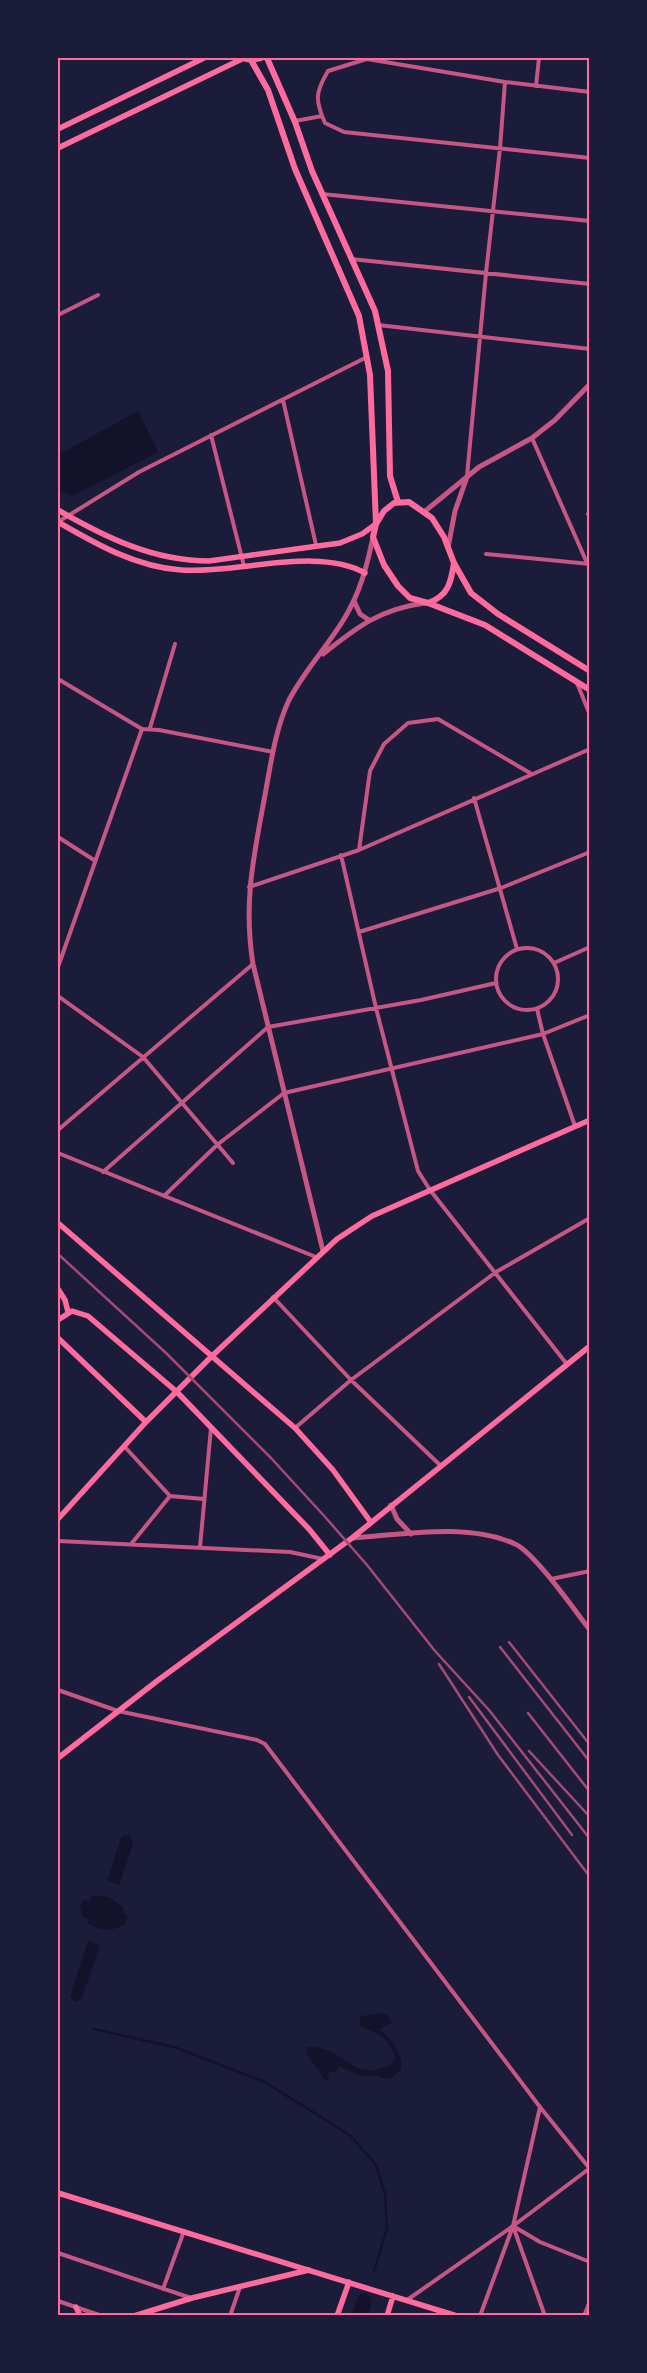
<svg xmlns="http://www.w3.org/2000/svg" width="647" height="2373" font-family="Montserrat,sans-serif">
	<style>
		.water { fill: #12122b }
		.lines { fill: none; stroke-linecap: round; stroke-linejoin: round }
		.stream { stroke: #12122b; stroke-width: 2.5 }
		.river { stroke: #12122b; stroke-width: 15 }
		.minor { stroke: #c65784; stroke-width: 4 }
		.tertiary { stroke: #c65784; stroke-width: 5 }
		.secondary { stroke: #ff6b9d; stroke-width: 5.5 }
		.primary { stroke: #ff6b9d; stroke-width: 6 }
		.rail { stroke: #a44b75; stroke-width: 2.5 }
		.neatline { fill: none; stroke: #ff6b9d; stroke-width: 2 }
	</style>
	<rect width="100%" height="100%" fill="#1b1b3a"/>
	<path class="water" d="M138 411 158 452 72 496 58 489V455Z
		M125 1835 130 1836 133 1844 119 1885 107 1881 121 1838Z
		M98 1896 109 1897 123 1907 122 1911 127 1916 125 1924C114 1931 101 1932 88 1923V1919L83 1917 80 1905 84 1900 90 1901 91 1897Z
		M88 1941 100 1945 81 2000 75 2002 70 1996Z
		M386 2013 392 2022 380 2029C392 2039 416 2070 389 2078 384 2080 379 2076 374 2075 370 2075 367 2077 363 2076 355 2074 346 2069 338 2066L337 2071 328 2072 329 2081 323 2078C319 2067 309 2061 306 2050L308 2047C348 2046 348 2085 392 2064L395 2059C392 2040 375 2031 359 2026L361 2016Z"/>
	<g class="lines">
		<path class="stream" d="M94 2029 174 2047 265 2082 351 2136 376 2165 385 2194 387 2228 374 2271"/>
		<path class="river" d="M360 2316 364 2301"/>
		<path class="minor" d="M370 58 328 71C315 93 315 100 325 123L344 132 590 158
			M367 59 505 82 590 92
			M536 86 539 58
			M295 121 322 116
			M322 194 590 221
			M351 259 590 284
			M58 315 98 295
			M378 325 590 349
			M283 400 316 545
			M211 435 244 566
			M532 438 587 563
			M467 476 486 273 500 148 505 82
			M588 514 590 516
			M58 522 139 472 367 357
			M486 554 590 564
			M58 679 142 729 159 730 273 752
			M577 683 590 715
			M150 728 175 644
			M474 798 517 949
			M58 837 94 860
			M359 850 370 771 384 744 408 723 438 719 530 773
			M341 855 376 1008 418 1171 430 1190 566 1363
			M249 887 359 850 590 749
			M359 932 501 888 590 852
			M496 979a31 31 0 1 1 62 0a31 31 0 1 1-62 0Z
			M554 963 590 947
			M58 967 142 729
			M58 996 143 1057 233 1163
			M537 1009 543 1034 575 1126
			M58 1130 253 964
			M58 1153 316 1257
			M103 1172 268 1027 421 1000 496 983
			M164 1196 217 1145 284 1093 543 1034 590 1015
			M273 1297 351 1380 440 1465
			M295 1428 351 1380 496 1272 590 1218
			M124 1446 170 1496 204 1499
			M58 1541 290 1552 323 1559
			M132 1543 170 1496
			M200 1547 211 1428
			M551 1579 590 1571
			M58 1690 118 1711 257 1740 265 1744 540 2107 590 2169
			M513 2226 545 2316
			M513 2226 540 2242 590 2262
			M58 2253 191 2298
			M163 2289 184 2231
			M407 2300 513 2226 590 2168
			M58 2301 102 2316
			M230 2316 240 2287
			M480 2316 513 2226 540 2107
			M584 2316 590 2301"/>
		<path class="tertiary" d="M424 512 479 467 532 438 555 420 590 384
			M448 548 455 511 467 477
			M354 601 360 614 369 620
			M323 654C357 627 380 609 425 603
			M323 1251 253 964C243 902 254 855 265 795 271 763 275 730 289 700 304 671 327 647 344 619 360 593 367 566 373 537
			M391 1505 397 1519 411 1534
			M352 1538C401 1535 468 1522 515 1544 534 1552 575 1611 590 1630"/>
		<path class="secondary" d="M58 129 204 58
			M58 148 244 58
			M58 510C105 537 153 561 209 561L340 543 362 534 376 524
			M58 522C96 544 136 567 181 570 236 574 318 546 365 573
			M58 1223 295 1428 333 1470 370 1521
			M58 1289 65 1300 68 1312
			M58 1320 72 1311 88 1316 177 1392 309 1529 330 1555
			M58 1338 146 1422
			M58 1519 146 1422 212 1356 337 1239 372 1216 590 1120
			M58 1758 157 1681 352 1538 590 1346
			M58 2193 457 2316
			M76 2307 80 2316
			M134 2316 192 2298 309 2270
			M337 2316 349 2282
			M387 2316 393 2296"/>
		<path class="primary" d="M243 58 251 60 261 58
			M267 58 295 122 312 171 375 311 388 371 390 476 398 502
			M251 60 268 90 295 169 359 316 370 375 376 524
			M454 563C451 583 448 596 428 603L410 598 398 586 384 565 373 537 376 524 384 511 394 503 409 502 432 518 444 537 454 563 471 593 498 614 590 671
			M428 603 485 625 590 690"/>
		<path class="rail" d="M58 1254 166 1353 271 1458 326 1518 367 1565 435 1651 489 1710 590 1839
			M509 1642 590 1745
			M500 1647 590 1762
			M439 1664 498 1755 590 1877
			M469 1697 572 1835
			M528 1713 590 1792
			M529 1751 590 1817"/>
	</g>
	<rect width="647" height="2373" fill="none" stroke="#1b1b3a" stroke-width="118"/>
	<rect x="59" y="59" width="529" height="2255" class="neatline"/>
</svg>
